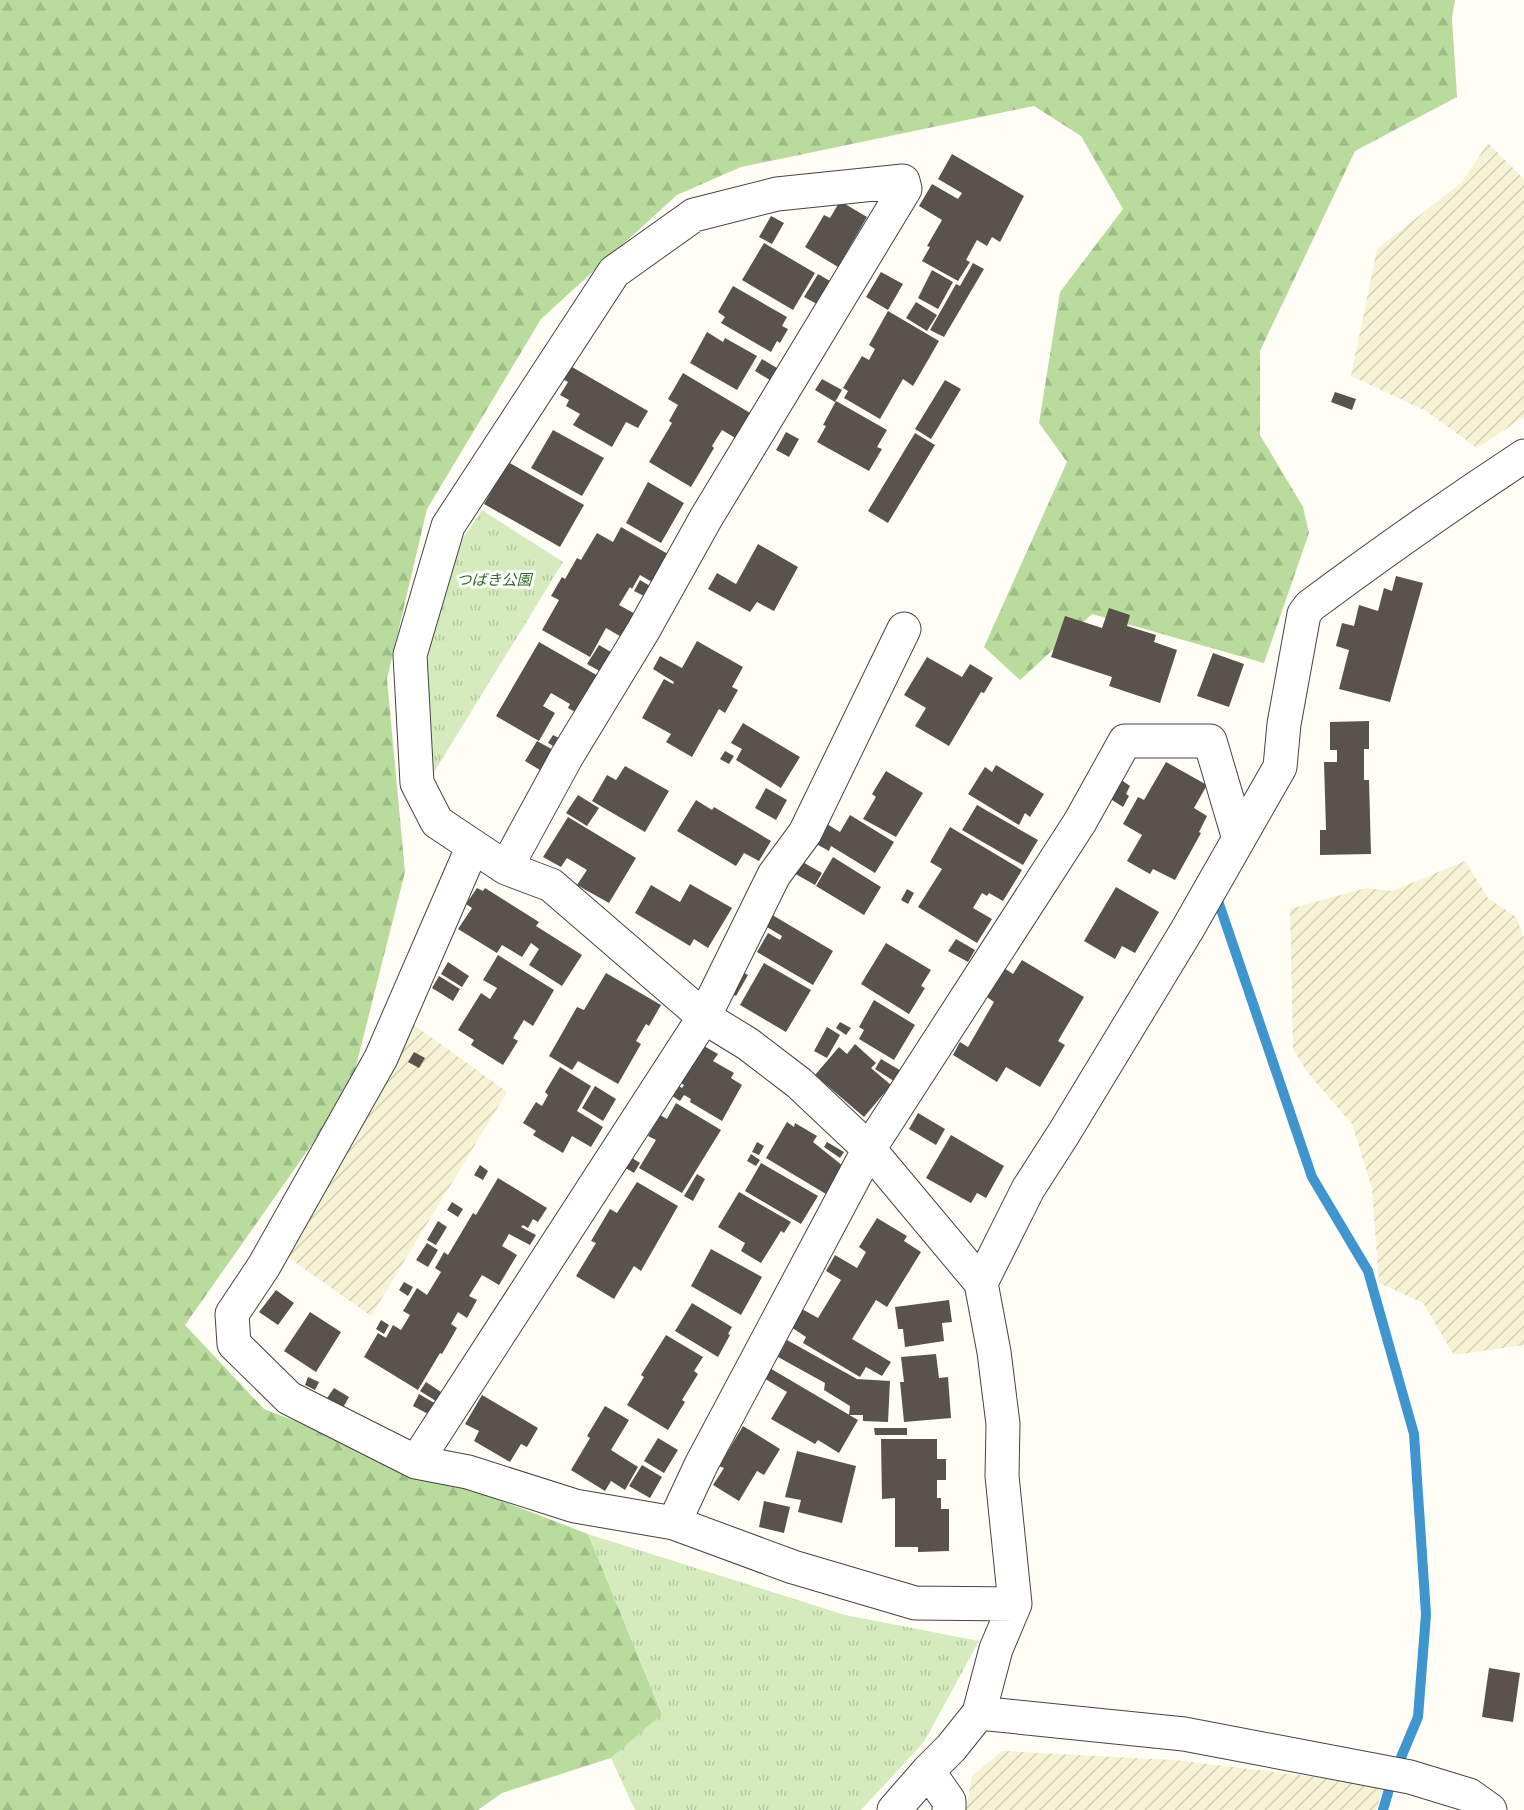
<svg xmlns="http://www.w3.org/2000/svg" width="1524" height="1810" font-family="'Roboto Serif','Noto Sans JP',serif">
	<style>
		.farmland { fill: url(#farmland-furrows) }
		.grass { fill: url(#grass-tufts) }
		.forest { fill: url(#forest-firs) }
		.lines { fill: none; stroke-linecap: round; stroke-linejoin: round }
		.stream { stroke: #3f96cf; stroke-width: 10 }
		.building { fill: #5a524d }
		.minor-casing { stroke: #444; stroke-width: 35 }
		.minor { stroke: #fff; stroke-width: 33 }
		.labels { text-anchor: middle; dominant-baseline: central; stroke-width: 6; stroke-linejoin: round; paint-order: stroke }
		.park-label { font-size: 15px; font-style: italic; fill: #2f6b1f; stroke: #fff }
	</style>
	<defs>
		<pattern id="farmland-furrows" width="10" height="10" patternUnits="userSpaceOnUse" patternTransform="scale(1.5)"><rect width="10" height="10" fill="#f6f3d4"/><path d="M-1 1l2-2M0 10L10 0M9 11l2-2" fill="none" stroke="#d2cfb5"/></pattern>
		<pattern id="grass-tufts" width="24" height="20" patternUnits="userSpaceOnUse" patternTransform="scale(1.5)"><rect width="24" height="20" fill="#d5ebbd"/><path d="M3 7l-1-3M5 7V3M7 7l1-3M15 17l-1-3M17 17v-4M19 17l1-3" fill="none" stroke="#b6c8a1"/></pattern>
		<pattern id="forest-firs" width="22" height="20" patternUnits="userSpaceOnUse" patternTransform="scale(1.5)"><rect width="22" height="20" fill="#b9dc9c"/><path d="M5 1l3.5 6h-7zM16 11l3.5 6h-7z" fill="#9ebc85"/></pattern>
	</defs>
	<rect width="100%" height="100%" fill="#fffdf5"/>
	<path class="farmland" d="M1488 143 1524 179V417L1477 448 1426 411 1351 376 1377 249 1462 182Z
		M1465 861 1488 898 1516 917 1524 938V1345L1454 1355 1423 1303 1379 1283 1372 1189 1352 1124 1307 1072 1293 1049 1290 909 1366 888 1392 891Z
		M414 1025 507 1092 371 1316 285 1255Z
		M1002 1751 1174 1760 1384 1785 1376 1810H966L972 1776Z"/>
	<path class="grass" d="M482 510 563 562 428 782 421 751 429 638 447 562Z
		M588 1534 845 1615 979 1641 924 1742 861 1810H635L611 1758 662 1713Z"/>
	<path class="forest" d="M0 0H1455L1452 18 1457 97 1355 151 1260 351V435L1303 507 1309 533 1264 663 1092 614 1020 680 984 647 1067 462 1039 423 1060 292 1123 209 1081 136 1034 106 741 167 677 195 541 319 427 509 387 679 405 872 350 1090 185 1325 264 1409 588 1534 662 1714 611 1758 502 1793 478 1810H0Z"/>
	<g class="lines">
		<path class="stream" d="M1215 892 1312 1177 1368 1271 1414 1434 1426 1614 1418 1717 1392 1779 1383 1810"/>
	</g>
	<path class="building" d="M952 154 1024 196 1000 242 992 237 987 246 977 240 966 260 970 262 958 281 922 261 930 247 927 246 942 220 919 206 932 184 958 199 962 193 938 179Z
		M840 201 867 217 838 267 805 247 824 215 830 218Z
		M771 216 784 223 772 244 759 237Z
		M764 243 815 273 793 310 742 280Z
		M973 263 984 269 944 337 930 330 956 284 960 286Z
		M932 270 953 282 938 309 918 298Z
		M881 272 903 284 888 310 866 297Z
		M818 274 830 281 817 304 804 297Z
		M733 286 787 317 782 326 788 329 780 343 777 341 771 352 721 323 725 317 718 312Z
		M916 302 937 315 927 331 906 318Z
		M888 311 939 341 913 386 903 379 880 419 844 398 848 391 843 388 862 356 869 360 875 349 869 345Z
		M707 332 723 342 725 338 757 356 737 390 690 363Z
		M762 359 782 371 775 383 755 371Z
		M560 360 648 411 638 428 626 422 612 447 573 425 580 414 566 406 569 400 560 395 568 382 553 373Z
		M683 373 757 417 742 442 722 430 712 446 714 448 691 487 649 462 672 423 669 421 678 405 668 399Z
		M822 379 842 390 835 402 815 390Z
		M945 380 961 389 931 439 915 429Z
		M1335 392 1356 399 1352 410 1331 402Z
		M836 401 887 430 877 447 882 449 869 471 817 442 826 426 823 425Z
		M553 430 604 458 582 496 531 468Z
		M786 432 799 439 789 457 776 450Z
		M915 433 935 445 888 523 868 511Z
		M508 462 584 505 560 547 484 504Z
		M648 482 684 503 661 543 626 523Z
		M621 527 668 554 652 582 640 575 632 589 630 587 619 605 639 616 625 639 606 628 590 657 542 630 559 600 551 596 562 577 565 579 577 558 581 560 597 533 613 542Z
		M758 544 798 567 774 611 757 602 750 612 708 589 717 573 736 584Z
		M1396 576 1423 583 1390 702 1339 689 1349 650 1336 646 1342 623 1354 626 1359 605 1378 611 1384 588 1392 591Z
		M640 580 655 589 650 599 634 591Z
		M1109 608 1130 615 1127 626 1156 635 1154 642 1177 650 1160 703 1109 686 1112 677 1051 657 1065 616 1102 628Z
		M697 641 743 667 732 687 738 690 725 713 719 709 692 757 666 742 671 734 642 718 664 679 673 684 674 682 653 669 660 656 682 668Z
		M539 642 600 677 581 715 568 708 570 704 551 693 543 706 555 713 539 741 496 716Z
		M599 645 616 655 605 674 587 664Z
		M1213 653 1244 664 1229 707 1197 696Z
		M927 657 962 677 970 664 993 678 984 693 981 692 949 746 915 726 926 708 904 695Z
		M1369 721V749H1364V780H1369L1371 854 1320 855V830H1326L1324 762H1337V750H1330V722Z
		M743 723 800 757 781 788 736 760 742 749 731 743Z
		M553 735 565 741 560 750 548 743Z
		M537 741 557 752 545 773 525 761Z
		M725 751 734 756 729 764 720 759Z
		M1166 762 1207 785 1194 808 1207 816 1199 832 1201 833 1175 880 1153 869 1150 874 1127 861 1142 835 1123 824 1138 797 1144 800Z
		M996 765 1044 794 1030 817 1025 813 1019 825 968 794 985 767 992 772Z
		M625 766 669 791 645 832 592 801 607 775 616 780Z
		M886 771 923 793 896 837 863 819 876 797 872 794Z
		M1120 779 1130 786 1126 794 1129 796 1123 807 1109 798Z
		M766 788 787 800 776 820 755 808Z
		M578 795 599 808 587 826 566 813Z
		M696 800 712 810 714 807 771 841 759 861 744 853 736 866 677 831Z
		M977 805 1038 840 1023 865 962 830Z
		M850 815 894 842 875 873 831 846 829 851 811 841 822 821 840 832Z
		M568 817 636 858 609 903 577 885 587 870 567 858 561 867 543 857Z
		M950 827 1022 870 1003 901 989 893 987 896 982 893 973 908 992 919 977 943 918 907 942 869 930 862Z
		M833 857 881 887 864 915 816 886Z
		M799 860 822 873 815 885 792 872Z
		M690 884 732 908 708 948 694 939 690 946 635 913 651 885 680 902Z
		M1116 887 1159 912 1135 953 1122 946 1115 959 1084 941Z
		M477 888 483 891 485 888 539 922 536 926 582 955 562 986 529 965 539 949 531 943 522 957 502 945 497 953 458 929 472 908 466 904Z
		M907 889 914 893 908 904 901 900Z
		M769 913 833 951 813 985 757 952 768 933 780 940 782 936 762 924Z
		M956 939 975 950 968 962 948 951Z
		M886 943 931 970 921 986 925 988 909 1014 861 984Z
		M498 955 554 990 533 1026 524 1020 513 1038 518 1041 503 1065 471 1045 474 1040 458 1030 481 993 490 999 497 988 483 980Z
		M1022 960 1084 997 1058 1041 1065 1045 1040 1087 1006 1067 997 1082 953 1055 960 1042 968 1047 994 1002 987 997 1004 968 1013 974Z
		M448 962 469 976 462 987 441 974Z
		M764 963 811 990 786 1032 740 1005Z
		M733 967 748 975 736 996 721 987Z
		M606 973 661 1005 649 1026 646 1024 636 1041 641 1044 618 1084 578 1061 572 1070 549 1056 577 1007 584 1010Z
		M439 976 460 989 453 1001 432 988Z
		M874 1000 915 1025 894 1060 859 1039 864 1030 859 1027Z
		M840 1022 851 1028 846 1035 836 1028Z
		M827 1027 840 1035 827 1058 814 1051Z
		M695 1041 718 1054 713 1061 734 1073 731 1078 742 1085 722 1121 690 1102 691 1099 684 1095 680 1101 663 1090 669 1079 682 1088 684 1085 674 1079Z
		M855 1044 876 1063 871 1068 891 1085 864 1117 815 1075 839 1047 847 1054Z
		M414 1052 425 1058 419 1068 408 1062Z
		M881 1059 903 1072 897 1083 875 1069Z
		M560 1067 591 1086 577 1111 603 1127 591 1147 572 1136 563 1153 533 1135 536 1131 523 1123 536 1102 542 1106 548 1095 545 1092Z
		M595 1086 616 1099 603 1121 582 1108Z
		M676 1103 721 1130 682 1193 639 1168 656 1140 648 1136 660 1115 667 1119Z
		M918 1113 945 1129 936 1145 909 1129Z
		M787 1122 794 1127 795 1123 817 1136 813 1142 843 1166 826 1194 766 1158Z
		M951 1135 1004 1166 986 1198 977 1193 971 1203 926 1178Z
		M757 1142 764 1146 759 1155 752 1152Z
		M827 1142 844 1152 840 1158 824 1147Z
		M626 1154 640 1163 634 1173 619 1164Z
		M751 1154 760 1160 756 1166 747 1161Z
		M761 1163 818 1196 801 1224 745 1191Z
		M480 1165 488 1171 483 1180 474 1175Z
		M697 1174 705 1179 693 1201 684 1196Z
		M498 1178 547 1208 538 1222 533 1219 528 1228 523 1225 521 1227 536 1235 530 1245 509 1234 502 1246 517 1255 499 1285 482 1275 469 1296 477 1300 467 1318 458 1312 451 1324 457 1328 442 1354 440 1353 418 1390 364 1357 378 1333 386 1338 393 1325 401 1330 410 1315 403 1311 417 1288 427 1295 441 1272 435 1268 444 1252 448 1255 473 1213 476 1215Z
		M637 1182 678 1206 641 1271 634 1266 614 1299 576 1276 596 1243 591 1241 610 1209 617 1213Z
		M739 1192 791 1222 784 1233 781 1231 761 1263 741 1251 745 1243 718 1227Z
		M452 1202 463 1209 458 1217 447 1210Z
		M877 1218 907 1236 904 1241 921 1252 887 1307 876 1300 852 1339 891 1362 882 1376 866 1367 860 1377 803 1343 806 1337 791 1327 802 1309 818 1318 841 1280 826 1271 835 1255 857 1268 866 1252 859 1247Z
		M438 1221 447 1227 436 1245 427 1240Z
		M427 1243 438 1250 428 1267 416 1260Z
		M711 1249 762 1277 741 1315 691 1286Z
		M404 1282 413 1287 408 1296 399 1290Z
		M276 1290 294 1303 278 1325 259 1312Z
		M949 1300 952 1322 942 1323 944 1341 905 1347 903 1329H898L895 1307Z
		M692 1303 732 1327 728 1334 730 1335 718 1357 675 1331Z
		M310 1312 341 1332 316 1372 284 1351Z
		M381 1320 389 1325 384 1334 376 1329Z
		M666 1335 703 1357 694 1371 698 1374 682 1400 685 1402 668 1430 627 1405 644 1377 641 1375Z
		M787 1340 857 1379 890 1381 888 1422 863 1421V1415H849L850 1406 824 1390 825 1383 778 1357Z
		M936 1354 939 1378 948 1377 951 1418 904 1422 900 1382H904L901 1357Z
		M768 1367 858 1420 839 1453 818 1440 815 1444 771 1419 787 1392 762 1377Z
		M308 1377 319 1382 315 1390 305 1385Z
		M426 1382 444 1394 439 1403 420 1391Z
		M334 1388 349 1397 341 1411 325 1401Z
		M419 1394 436 1404 430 1415 413 1406Z
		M482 1395 538 1428 527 1447 521 1444 510 1462 474 1441 479 1431 465 1424Z
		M605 1406 629 1420 611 1450 638 1467 625 1490 611 1481 605 1491 571 1470 590 1438 587 1436Z
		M743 1426 780 1449 764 1475 757 1471 739 1501 713 1485 724 1468 719 1466Z
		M874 1428H907V1435H875Z
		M658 1438 678 1450 664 1473 644 1461Z
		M881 1439H937V1459H946V1480H937V1498H941V1509H949V1551L918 1552V1547H895V1498L882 1499Z
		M797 1451 856 1466 842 1523 798 1512 801 1500 785 1497Z
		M642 1465 662 1477 650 1498 629 1486Z
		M764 1501 790 1507 784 1533 759 1527Z
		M1489 1668 1520 1673 1513 1722 1482 1717Z"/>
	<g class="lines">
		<g class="minor-casing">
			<path id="minor" d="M473 846 381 1058 264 1266 232 1314 234 1344 289 1398 416 1462 468 1472 575 1506 674 1523 793 1567 915 1603 1015 1604
				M506 868 567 756 643 631 706 518 905 189 903 181 777 194 694 215 614 272 448 526 410 655 417 783 437 822 506 868 551 885 704 1017 748 1044 799 1083 869 1149 981 1283 994 1352 1003 1424 1002 1476 1015 1604 996 1649 979 1713 951 1748 928 1771 894 1810
				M981 1283 1028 1189 1064 1133 1187 930 1280 767 1284 724 1304 614 1310 606C1380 554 1451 504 1524 456
				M416 1462 704 1017 774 875 805 833 904 629
				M674 1523 701 1465 869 1149 1080 822 1125 741H1210L1239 839
				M979 1713 1184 1734 1410 1777 1469 1795 1490 1810
				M928 1771 949 1801V1810"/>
		</g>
		<use href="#minor" class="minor"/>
	</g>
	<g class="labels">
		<g class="park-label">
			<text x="494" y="580">つばき公園</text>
		</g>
	</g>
</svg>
